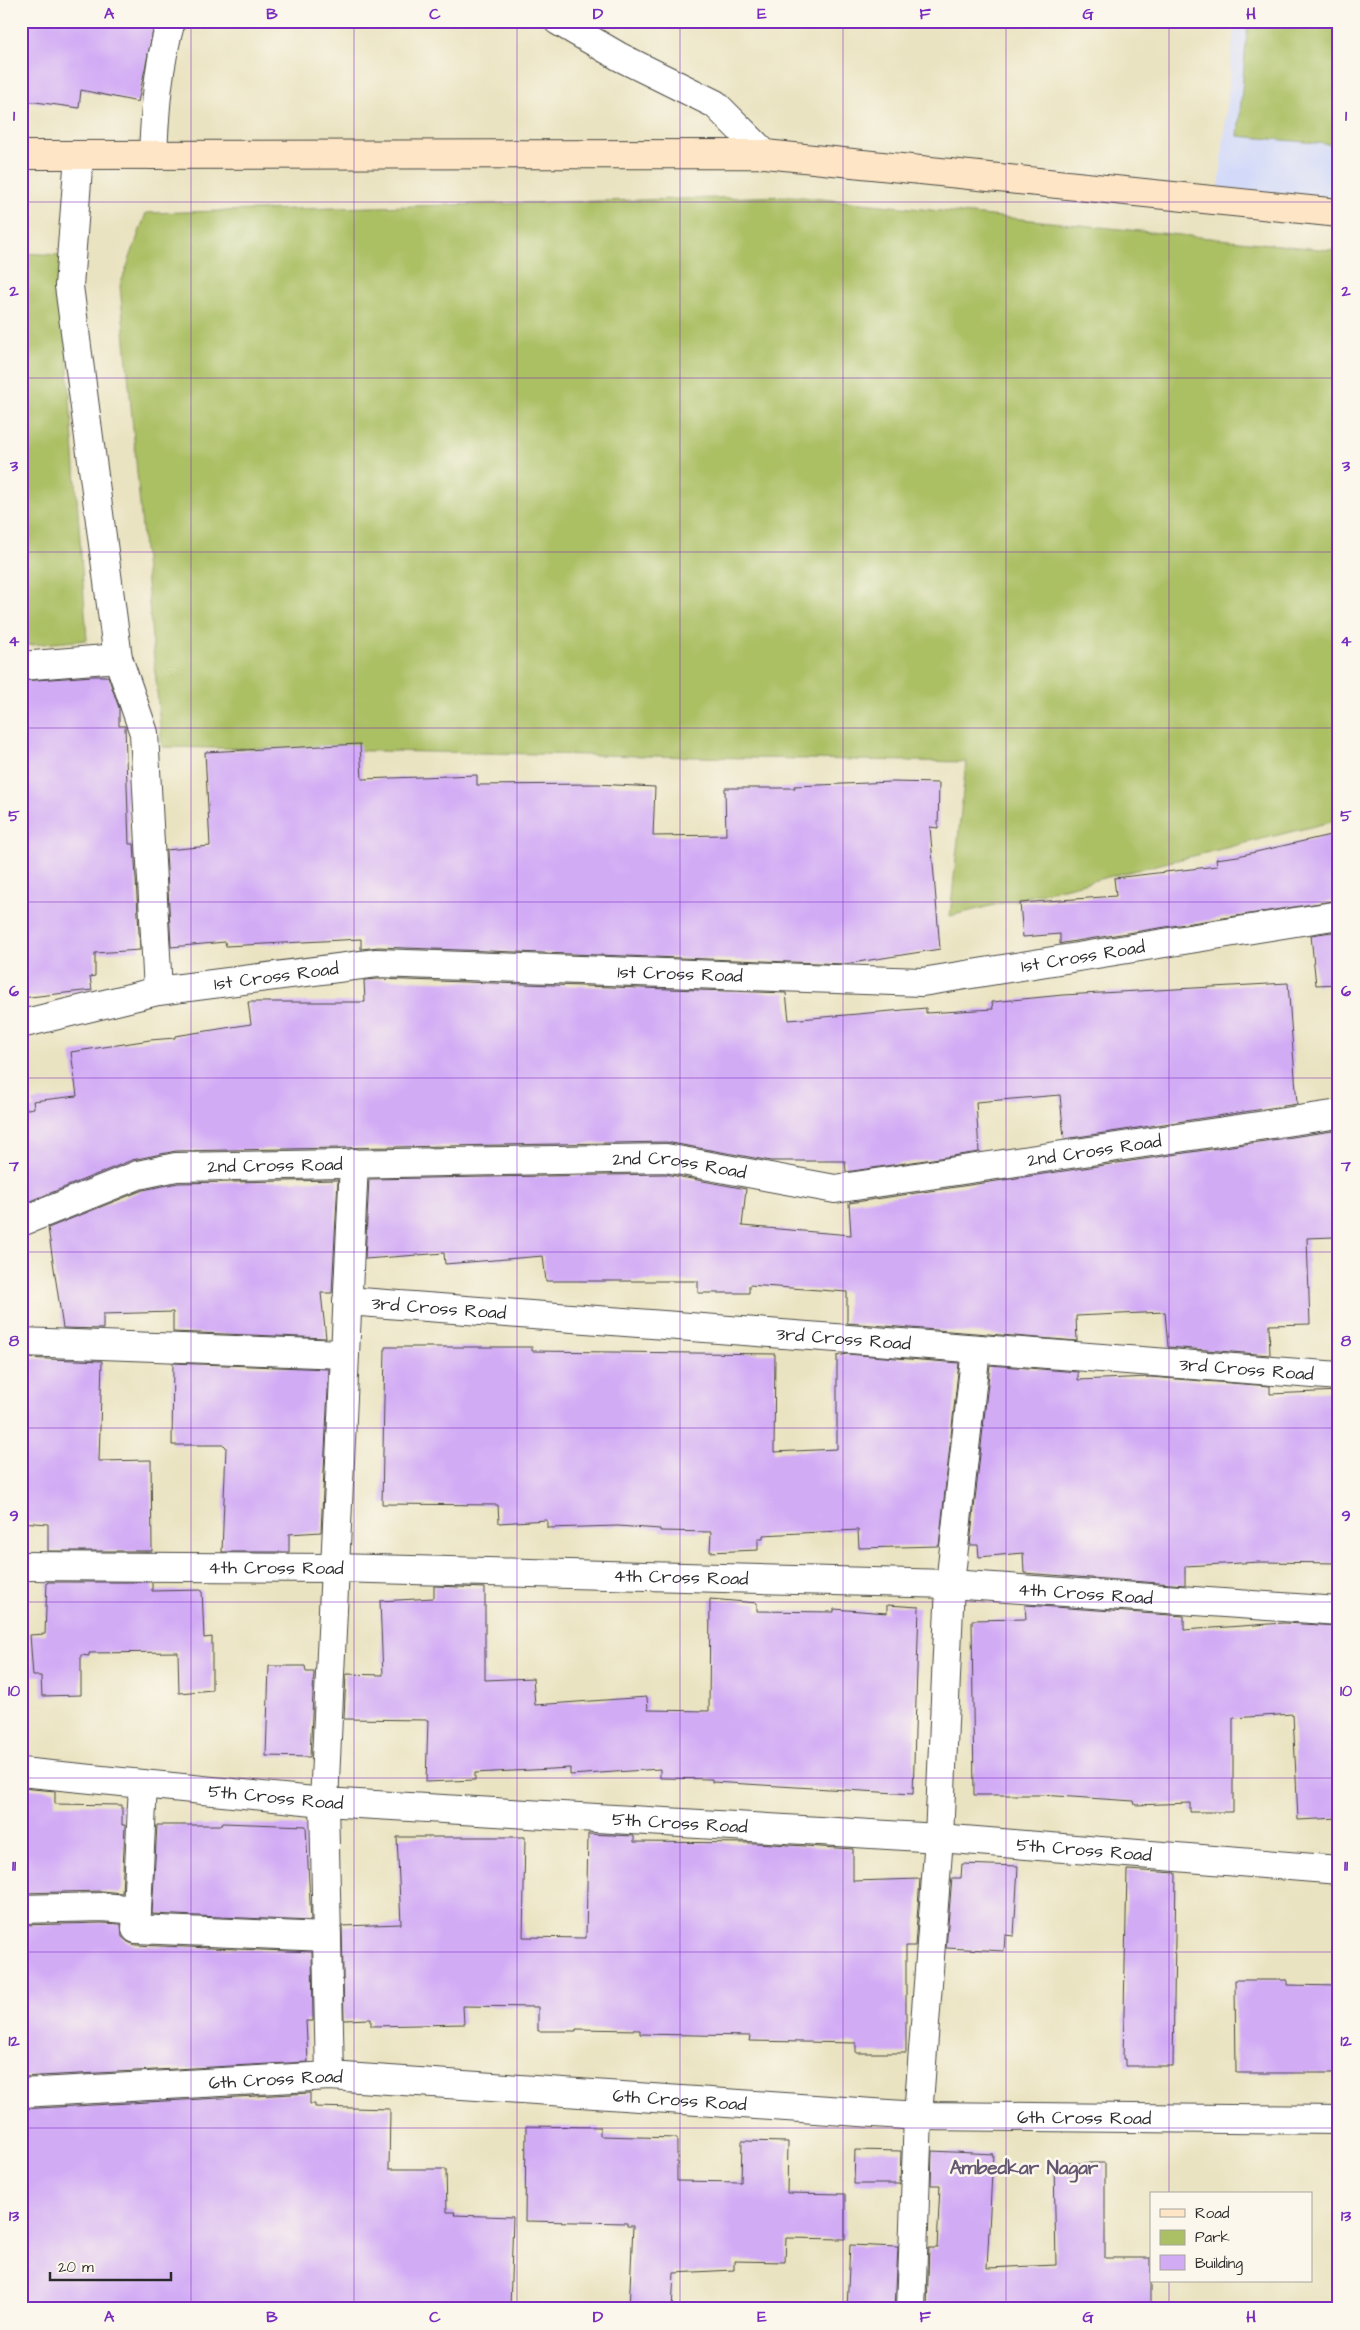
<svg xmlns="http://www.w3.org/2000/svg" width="1360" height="2330" font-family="'Architects Daughter',sans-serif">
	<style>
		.built { fill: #d2d9f9 }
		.green { fill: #abbf64; stroke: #6b7548 }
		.building { fill: #d2abf5 }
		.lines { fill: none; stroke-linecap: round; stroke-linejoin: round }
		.street-casing { stroke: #484742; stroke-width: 30 }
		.secondary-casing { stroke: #484742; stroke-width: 30 }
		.street { stroke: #fff; stroke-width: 28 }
		.secondary { stroke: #fde5c5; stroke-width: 28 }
		.grid { fill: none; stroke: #7b2cbf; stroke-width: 1; stroke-opacity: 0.55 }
		.labels { text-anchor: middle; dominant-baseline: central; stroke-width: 5; stroke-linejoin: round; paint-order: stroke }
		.street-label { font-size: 18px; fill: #2b2b2b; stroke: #fbf7ec }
		.neighbourhood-label { font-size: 19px; font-weight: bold; fill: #655872; stroke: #fbf7ec }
		.neatline { fill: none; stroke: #7b2cbf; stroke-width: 2 }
		.grid-label { font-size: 16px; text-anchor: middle; font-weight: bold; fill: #7b2cbf }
	</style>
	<rect width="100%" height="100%" fill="#fbf7ec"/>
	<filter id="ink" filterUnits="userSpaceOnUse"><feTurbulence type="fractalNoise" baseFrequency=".02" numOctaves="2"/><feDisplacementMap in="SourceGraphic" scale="10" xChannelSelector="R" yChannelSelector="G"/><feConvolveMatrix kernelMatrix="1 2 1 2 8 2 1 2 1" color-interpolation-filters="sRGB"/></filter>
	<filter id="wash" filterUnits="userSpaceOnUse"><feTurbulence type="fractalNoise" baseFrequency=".0096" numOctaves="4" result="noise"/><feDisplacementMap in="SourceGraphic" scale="20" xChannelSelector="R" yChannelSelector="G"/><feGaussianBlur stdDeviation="1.12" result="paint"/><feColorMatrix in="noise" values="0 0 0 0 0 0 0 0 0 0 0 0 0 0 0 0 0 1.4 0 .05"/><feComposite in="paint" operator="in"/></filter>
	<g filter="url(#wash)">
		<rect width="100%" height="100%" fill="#eae3c1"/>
		<path class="built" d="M1235 21H1339V199L1219 188Z"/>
		<path class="green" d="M1248 21H1339V145L1238 136Z
			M792 196 1339 251V820L950 916 966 762 162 747 120 286 146 213Z
			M21 253 60 255 87 640 21 646Z"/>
		<g id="blocks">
			<path class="building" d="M21 21H155L138 102 81 90 79 108 21 100Z
				M94 676H108L119 708V726H125L129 844H134L140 950 95 953V976L90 977 92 990 21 998V681Z
				M360 744 362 779 477 775V785L597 784 655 787 653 836 726 835 725 788H795L794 786 892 782 939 783 938 828 930 827 940 949 845 964 378 947 361 949V939L226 946 225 942 171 947 166 850 210 846 205 752Z
				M1339 833V900L1063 943 1060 944V934L1023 937 1020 903 1116 896 1114 878 1217 866 1216 859 1238 856Z
				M1339 931V984L1316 985 1311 935Z
				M378 979 786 993 789 1020 926 1008V1013L993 1009 992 1002 1063 995 1288 983 1297 1104 1064 1139 1060 1095 976 1102 979 1152 846 1172 845 1161H771L666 1142 176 1151 132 1160 21 1205V1110L34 1108 33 1101 77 1096 71 1052 150 1040 175 1038V1036L251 1024 248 1002H365L364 980Z
				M1339 1130V1174H1332L1334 1237 1307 1238 1310 1324 1269 1325 1270 1355 1168 1347 1165 1312 1076 1316 1077 1341 847 1323V1292L749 1285V1293H698V1281H546L543 1256 445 1264 444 1253 365 1259 369 1179 665 1174 746 1189 742 1226 851 1235 849 1203Z
				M338 1180 332 1293H321L326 1338 173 1332V1312L103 1314V1329L63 1328 48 1228 143 1190 178 1183Z
				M385 1347H532V1351L775 1354 774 1452 837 1449V1356L847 1354 959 1363 939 1546 859 1548 858 1530 763 1535V1539H758V1550L710 1552 711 1532 660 1531V1529L618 1526 547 1528V1520L499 1523 498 1505 382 1504Z
				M21 1358 102 1361 99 1461 151 1460 152 1551H48V1524L21 1522Z
				M173 1363 329 1369 321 1532 289 1534V1552H222L226 1447 224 1445H172Z
				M990 1365 1078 1372V1380L1150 1377 1270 1386V1394L1339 1391V1563L1260 1562 1185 1566V1585L1024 1573 1023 1553 979 1557 978 1545H970Z
				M47 1582H152V1591L202 1590 204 1638 212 1637V1690L179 1693 178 1652 89 1653V1656L81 1655V1695L42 1696 41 1676H33L30 1635 45 1634Z
				M434 1586 485 1588V1680L533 1678 535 1705 647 1697 648 1710 709 1711 710 1599 757 1603V1611L834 1612V1609L887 1613V1605L919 1607 913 1794 712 1782V1779L660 1778V1769L570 1775V1768L475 1773V1780L426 1782 428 1720 344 1719 346 1674 383 1675 380 1601 434 1598Z
				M1025 1605 1184 1616V1630L1284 1623 1339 1626V1818L1298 1820 1293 1714 1233 1718V1812H1190V1803L1135 1805 1134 1801 1041 1795H974L972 1620 1026 1619Z
				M269 1666H305L306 1672H314L310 1757 266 1756Z
				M21 1788 55 1791V1804L122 1805V1825H125L122 1893 102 1891 21 1893Z
				M223 1823 306 1826 311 1921 152 1914 157 1825H222Z
				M588 1834 634 1836V1842L756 1843 853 1849V1881L920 1879 915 1946H906V2053H856V2043L749 2041 750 2036 640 2034V2030L576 2029V2031H538V2007L463 2006 464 2024 371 2026V2019L344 2020 342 1926 401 1924 397 1837H525L523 1937 586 1938Z
				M962 1864 1018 1866 1014 1936 1005 1935 1004 1951 946 1948 952 1878H961Z
				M1127 1870 1176 1873 1173 2066H1125V2059H1123Z
				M102 1923 121 1924 122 1937 128 1942 135 1945 312 1952 313 2021H306L308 2062 21 2077V1925Z
				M1235 1980H1287V1985L1339 1986 1338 2073H1236Z
				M310 2093V2104H315V2107L390 2109 389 2169H446L447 2212H455L454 2215 513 2217 510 2309H21V2109Z
				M526 2126 600 2127V2136L677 2138V2181L741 2182 742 2141 788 2142 787 2193 845 2194V2239L786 2238 785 2262 734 2261V2270L674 2273 672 2309H629L633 2226H627V2223L525 2221Z
				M855 2150 901 2151 900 2184H854Z
				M932 2151 993 2154 987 2268 1056 2265 1054 2163H1105V2258H1151V2309H927L929 2248H937L940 2185H931Z
				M850 2245 898 2247 895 2309H847Z"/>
		</g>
	</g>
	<g filter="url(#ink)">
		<use href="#blocks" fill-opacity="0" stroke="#484742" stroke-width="1"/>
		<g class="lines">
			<g class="street-casing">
				<g id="street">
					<path d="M558 21 620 57 715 104 765 154"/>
					<path d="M79 155 69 286 118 658 144 733 158 991"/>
					<path d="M153 155C155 109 158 65 171 21"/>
					<path d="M21 666 118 658"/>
					<path id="s1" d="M21 1024 158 991 377 963 922 982 1339 915"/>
					<path id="s2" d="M21 1222 138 1175 176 1167 666 1158 835 1189 1339 1114"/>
					<path id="s3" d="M347 1301 1339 1376"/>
					<path d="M21 1342 345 1354"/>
					<path id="s4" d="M21 1566 335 1568 950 1584 1339 1611"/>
					<path id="s5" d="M21 1772 324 1802 939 1838 1339 1870"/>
					<path d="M21 1909 102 1907 137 1910 143 1784"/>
					<path d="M137 1910 136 1929 327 1937"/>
					<path d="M330 2076 324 1802 354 1163"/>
					<path id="s6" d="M21 2093 330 2076 918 2116 1339 2120"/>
					<path d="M911 2309 918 2116 939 1838 950 1584 976 1349"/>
				</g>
			</g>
			<g class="secondary-casing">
				<path id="secondary" d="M21 155 765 154 1339 213"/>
			</g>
			<use href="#street" class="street"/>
			<use href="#secondary" class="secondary"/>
		</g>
	</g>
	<path class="grid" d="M191 21V2309M354 21V2309M517 21V2309M680 21V2309M843 21V2309M1006 21V2309M1169 21V2194M21 202H1339M21 378H1339M21 552H1339M21 728H1339M21 902H1339M21 1078H1339M21 1252H1339M21 1428H1339M21 1602H1339M21 1778H1339M21 1952H1339M21 2128H1339M1169 2281V2309"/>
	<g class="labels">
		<g class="street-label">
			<text stroke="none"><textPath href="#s1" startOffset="1070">1st Cross Road</textPath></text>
			<text stroke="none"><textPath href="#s1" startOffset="665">1st Cross Road</textPath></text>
			<text stroke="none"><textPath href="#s1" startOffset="260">1st Cross Road</textPath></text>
			<text stroke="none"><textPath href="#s2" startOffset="1089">2nd Cross Road</textPath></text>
			<text stroke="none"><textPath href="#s2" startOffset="264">2nd Cross Road</textPath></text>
			<text stroke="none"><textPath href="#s2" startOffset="669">2nd Cross Road</textPath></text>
			<text stroke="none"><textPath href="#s3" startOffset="92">3rd Cross Road</textPath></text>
			<text stroke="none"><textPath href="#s3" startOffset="498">3rd Cross Road</textPath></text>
			<text stroke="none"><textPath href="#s3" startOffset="902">3rd Cross Road</textPath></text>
			<text stroke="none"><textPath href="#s4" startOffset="255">4th Cross Road</textPath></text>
			<text stroke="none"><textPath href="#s4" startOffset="660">4th Cross Road</textPath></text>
			<text stroke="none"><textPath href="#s4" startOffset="1065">4th Cross Road</textPath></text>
			<text stroke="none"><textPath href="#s5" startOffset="256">5th Cross Road</textPath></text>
			<text stroke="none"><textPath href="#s5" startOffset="661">5th Cross Road</textPath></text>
			<text stroke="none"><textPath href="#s5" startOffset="1066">5th Cross Road</textPath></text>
			<text stroke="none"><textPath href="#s6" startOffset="255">6th Cross Road</textPath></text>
			<text stroke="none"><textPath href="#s6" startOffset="660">6th Cross Road</textPath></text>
			<text stroke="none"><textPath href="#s6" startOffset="1065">6th Cross Road</textPath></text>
		</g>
		<g class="neighbourhood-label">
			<text x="1024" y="2168">Ambedkar Nagar</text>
		</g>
	</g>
	<rect width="1360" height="2330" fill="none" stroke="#fbf7ec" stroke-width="55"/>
	<rect x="1150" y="2192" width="162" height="90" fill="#fbf7ec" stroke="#a8a59f"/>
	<rect x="1160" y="2209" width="25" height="8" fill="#fde5c5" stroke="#a8a59f"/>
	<text x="1195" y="2218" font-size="15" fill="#2b2b2b">Road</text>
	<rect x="1160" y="2230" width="25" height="15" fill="#abbf64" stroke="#a8a59f"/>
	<text x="1195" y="2242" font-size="15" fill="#2b2b2b">Park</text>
	<rect x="1160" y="2255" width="25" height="15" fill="#d2abf5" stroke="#a8a59f"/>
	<text x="1195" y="2268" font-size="15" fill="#2b2b2b">Building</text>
	<path d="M50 2272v8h121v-8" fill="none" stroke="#2b2b2b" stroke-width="2.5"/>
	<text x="58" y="2272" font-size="15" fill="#2b2b2b" stroke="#fbf7ec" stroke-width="4" paint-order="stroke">20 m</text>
	<rect x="28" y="28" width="1304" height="2274" class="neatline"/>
	<g class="grid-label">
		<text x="109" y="19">A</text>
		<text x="272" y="19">B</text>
		<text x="435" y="19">C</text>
		<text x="598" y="19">D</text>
		<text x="762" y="19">E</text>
		<text x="925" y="19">F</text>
		<text x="1088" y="19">G</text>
		<text x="1251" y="19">H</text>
		<text x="14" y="121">1</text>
		<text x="1346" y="121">1</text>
		<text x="14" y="296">2</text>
		<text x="1346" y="296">2</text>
		<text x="14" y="471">3</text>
		<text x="1346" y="471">3</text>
		<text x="14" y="646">4</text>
		<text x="1346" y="646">4</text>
		<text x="14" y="821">5</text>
		<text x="1346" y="821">5</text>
		<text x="14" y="996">6</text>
		<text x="1346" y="996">6</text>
		<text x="14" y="1171">7</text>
		<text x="1346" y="1171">7</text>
		<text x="14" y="1346">8</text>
		<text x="1346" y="1346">8</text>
		<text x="14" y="1521">9</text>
		<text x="1346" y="1521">9</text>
		<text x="14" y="1696">10</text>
		<text x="1346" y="1696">10</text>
		<text x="14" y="1871">11</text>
		<text x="1346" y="1871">11</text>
		<text x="14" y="2046">12</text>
		<text x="1346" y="2046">12</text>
		<text x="14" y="2221">13</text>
		<text x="1346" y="2221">13</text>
		<text x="109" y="2322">A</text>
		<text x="272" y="2322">B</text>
		<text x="435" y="2322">C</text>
		<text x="598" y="2322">D</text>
		<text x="762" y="2322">E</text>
		<text x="925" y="2322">F</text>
		<text x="1088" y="2322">G</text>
		<text x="1251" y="2322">H</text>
	</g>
</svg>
